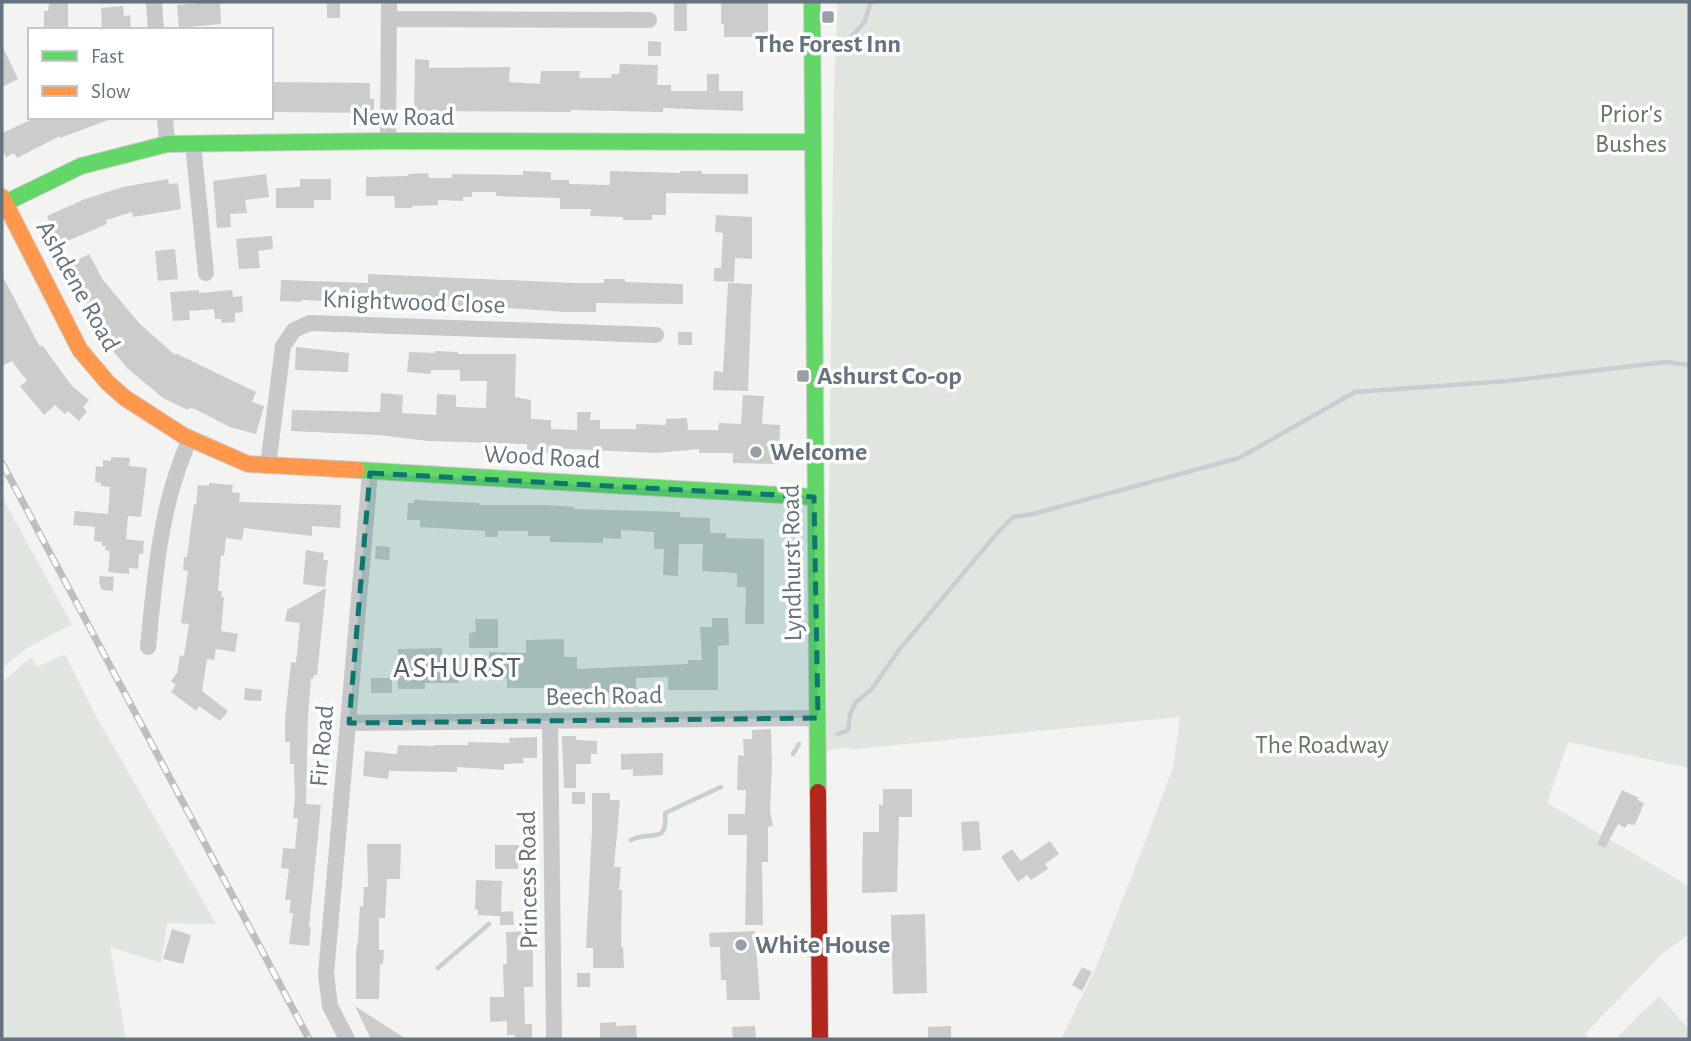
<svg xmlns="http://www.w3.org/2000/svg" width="1691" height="1041" font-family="'Alegreya Sans',sans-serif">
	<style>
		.green { fill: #e1e5df }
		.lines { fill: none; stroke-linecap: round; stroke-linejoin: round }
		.stream { stroke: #c8cfd2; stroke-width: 4.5 }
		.building { fill: #cbcccc }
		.fast-casing { stroke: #cfcfcf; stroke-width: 18 }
		.slow-casing { stroke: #cfcfcf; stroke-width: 18 }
		.jam-casing { stroke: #cfcfcf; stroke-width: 18 }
		.street { stroke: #c7c8c9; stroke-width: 16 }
		.fast { stroke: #63d668; stroke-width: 16 }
		.slow { stroke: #ff974d; stroke-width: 16 }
		.jam { stroke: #b3261e; stroke-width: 16 }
		.rail-casing { stroke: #bdbebf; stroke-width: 7 }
		.rail { stroke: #fff; stroke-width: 4.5; stroke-dasharray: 13; stroke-linecap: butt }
		.marked { fill: #0f766e; fill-opacity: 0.2; stroke: #0f766e; stroke-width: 5; stroke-dasharray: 14 9; stroke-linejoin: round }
		.poi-dot { fill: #979fa7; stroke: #fff; stroke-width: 2.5 }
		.labels { text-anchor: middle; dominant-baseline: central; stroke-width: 7; stroke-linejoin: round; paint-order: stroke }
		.poi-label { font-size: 26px; font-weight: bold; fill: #65727f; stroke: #fff; text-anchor: start }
		.park-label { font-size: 26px; fill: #667764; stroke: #fff }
		.street-label { font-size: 26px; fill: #65727f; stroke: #fff }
		.quarter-label { font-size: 30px; letter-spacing: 2px; fill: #535c65; stroke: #fff }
	</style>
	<rect width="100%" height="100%" fill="#f3f3f1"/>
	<path class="green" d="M838 2H1689V768L1568 742 1547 803 1689 886V934L1662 954 1585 1034 1589 1039H1061L1097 965 1155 816 1173 767 1180 717 856 749 842 748 826 751 834 84Z
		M2 497 72 624 27 648 2 668Z
		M65 654 97 718 216 924 167 923 161 963 110 947 126 1039H2V682L31 657 37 667Z
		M1659 996 1689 1029V1039H1615Z"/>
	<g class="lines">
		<path class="stream" d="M845 43 864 23 871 2
			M838 734 848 730 850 714 856 702 871 690 899 650 998 532 1013 517 1033 514 1239 458 1355 392 1508 381 1666 362 1689 365
			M793 754 799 744
			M631 840C650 829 668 847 665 813L721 787
			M438 968 489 924"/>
	</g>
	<path class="building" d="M211 2H220L221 24 179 28 177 5Z
		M327 2H340V18H327Z
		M674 2H687V31H674Z
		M721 2H768V37H724V24H721Z
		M49 3H68V30H44V11H48Z
		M123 6 124 16 130 15 131 29 102 30 101 8Z
		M648 41 661 42V56H648Z
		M2 45 18 79 2 87Z
		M415 59 429 60V68L510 67 509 82 540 84 541 71H580L579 78H611L612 74H619L620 64 658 65 657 85H671V91H707V74H719V91H743V111L663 108V112L571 110V112L414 111Z
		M271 82 370 83V99H374V113L272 112Z
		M37 117H111V119L60 138V136L17 158 14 153 6 157 2 149V133Z
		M523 171 551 172V180H569V184L610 185V171L680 173V171H702V174H748V194L666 193V215H652V220H623V217L590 216 591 209H560V198L496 196V192H472V197H463V201L438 200V205L412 206V208H395L394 196H366V177L408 176V174L428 173 429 178H452V174L523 175Z
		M266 174 269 197 245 200 247 213 230 214 231 227 217 228 213 181Z
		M168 179 169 184 178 183 181 209 133 217 132 212 106 220 107 224 51 248 41 225 49 221 47 216 85 199 123 187Z
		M300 179H331V200H314V208H276V188L300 187Z
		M716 215 752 217V259L735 258 734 282 714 281V268H721L723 233 715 232Z
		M272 236 273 249 258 251 260 268 239 269 236 239Z
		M175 249 178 279 158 281 155 251Z
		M89 254 103 280 140 324 176 356 175 353 256 392 252 402 264 406 256 434 230 427 195 409 189 408 188 410 163 398 127 368 97 331 99 329 71 275 73 274 68 265Z
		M368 274 574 283H604V279H625V282L683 284V304L596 303V312H566L480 306H420L302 300V302L280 301 281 280 368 283Z
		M2 275 40 347 42 345 72 386 89 400 83 407 87 411 79 421 68 411 65 414 55 405 44 415 20 386 27 381 12 361 2 366Z
		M728 283 752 284 748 391 713 390 714 371 723 372Z
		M199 290V293L232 290 233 297 242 296 243 312 235 313V322L222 323 221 319H215L214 309 189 311 190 320 173 321 170 292Z
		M678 332H692V345H678Z
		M296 347 349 353 348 372 295 370Z
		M435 351 458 352V354H516L515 397 531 400V419L551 420V429L577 430V412H591L590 420H600V429H636V424L666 425V419L687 418 688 430H718L719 423 741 424 743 395 764 396 762 424 780 425 779 464 733 463V453H699V449L657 453 550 448V453L527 452V444L428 441 378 435 291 431 292 410 380 412 381 393 403 395 402 413 436 415 437 394 456 395V407L486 408 487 381H460V370H431V374L407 372 409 352 435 353Z
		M111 457 130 458 129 466 147 468 141 517 128 516 126 539 144 541 143 554H139L138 569 129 568V574L108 572 110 551 105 550 106 546H102V542L94 541 95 527 73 525 75 511 108 514 110 487 101 486V483L95 482 96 466 103 467V460L111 461Z
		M209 483 233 485 232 492 240 493 239 502 341 505 340 528 312 526V536L244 528 242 540 226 538 224 556 221 555 218 591H222L221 597H224L221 631 238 634 235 652 216 649 214 660 207 659 202 691 228 711 220 721 199 706 196 711 171 692 176 685 171 681 177 673 180 655 184 656 189 624 181 623 188 571 183 570 184 557H187L194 504 196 505 198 485 209 486Z
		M414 500 479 503V505H547L574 507V509L680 512V517L710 518V533H726V538L764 539V624H745L746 587H737V573L702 571 703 544H679L678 576 663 575 664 549H654V532L621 530V539L603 538V543L550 542V536H528V531H498V537H485V531L420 527V520H407L408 503H414Z
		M376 546 390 547 389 560 375 559Z
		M306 550 324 553 323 560H328L325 587 303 584Z
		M100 576 114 577 113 591 102 590 99 583Z
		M326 588 317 675H314L313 679 311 678 308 715 306 804 321 805 309 927H311L309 946 289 944 293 913H289L291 900H285L289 869 281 868 283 848 295 849 298 818H293L295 799 294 764H290V742H285V720L291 662 296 663 300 623 285 621 287 610Z
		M712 618H728L729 645 718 646V690H668V677L636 678V692L598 693H585V688H507V678H489V652L526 653V640L564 639V657H577V669L688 664V660H702L700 627H712Z
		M475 619H498V648H469V633L476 632Z
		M442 648 443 658H459V683H425V689H398V649Z
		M371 678H392V693H371Z
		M245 688 262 690 261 701 244 700Z
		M771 729 772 766 770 811 773 826 768 827V862H762L763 925H745L747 835H728V814H745L746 790H737L738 755 744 756 743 739H752V730Z
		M562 736H576V740L597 741V754H591V764H576V788H564Z
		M537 737V758H523L524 763 504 764V770L457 767V772L389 771 388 779 363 776 365 751 397 754 398 745 434 746V745H468V742L510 743 509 738Z
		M663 753V775L633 776V769L621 770V754Z
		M883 789H912V817H899L897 892 862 893 863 832H879V805H883Z
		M1622 790 1639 798 1637 800 1644 803 1635 825 1628 824 1625 828 1618 824 1605 848 1597 844Z
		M572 792H585V804H572Z
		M592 793H610V800H620L614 867H621L619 890H622L621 947H623L624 968H593V948H586L592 830Z
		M979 821 981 850 963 851 961 822Z
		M1050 841 1059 854 1045 864 1048 869 1031 880 1027 875 1018 882 1001 857 1012 849 1021 861Z
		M367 844H401L400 879H387L385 918H379V950H384L383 964H380L379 999H356V951L358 940 360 906 363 907 364 887H368Z
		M495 845H519L518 869H495Z
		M476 880 502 881 501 912 513 911 514 925H500V916L478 915V910L475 909Z
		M925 914 927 993 893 994 891 915Z
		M172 929 191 935 183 964 163 959Z
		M533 931V987H524L525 1024H532V1039H515V1035H507V1021L490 1022V997H504L503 964H507L506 932Z
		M755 931 760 1000H727L726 980H721L720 947H710L709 933Z
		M1082 967 1092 972 1082 991 1072 985Z
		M577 973H590V987H577Z
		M355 1006 406 1039H371Z
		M616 1022V1026L636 1025 637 1039H600V1023Z
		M755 1026 756 1039H733L732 1027Z
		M951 1026V1039H928V1027Z"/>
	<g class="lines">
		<g class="fast-casing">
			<path id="fast" d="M812 2 818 792
				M5 203 81 166 167 144 388 141 813 142
				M357 470 814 497"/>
		</g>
		<g class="slow-casing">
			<path id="slow" d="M2 197 80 350 108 383 125 398 184 436 248 464 357 470"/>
		</g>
		<g class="jam-casing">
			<path id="jam" d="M818 792 820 1039"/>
		</g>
		<path class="street" d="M154 2 156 30
			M389 19 649 20
			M165 117 167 144
			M388 141 389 2
			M193 144 206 273
			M268 466 283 346 294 330 310 323 656 335
			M148 647C155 576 160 504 190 439
			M550 721 554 1039
			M349 723 818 718
			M347 1039 330 1006 326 974 370 473"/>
		<use href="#fast" class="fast"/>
		<use href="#slow" class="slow"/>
		<use href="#jam" class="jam"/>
		<g class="rail-casing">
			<path id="rail" d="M2 463 309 1039"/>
		</g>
		<use href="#rail" class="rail"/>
	</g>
	<path class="marked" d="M370 473 814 497 818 718 349 723Z"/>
	<g class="poi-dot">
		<rect x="821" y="10" width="14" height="14" rx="3.5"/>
		<rect x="796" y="369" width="14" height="14" rx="3.5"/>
		<circle cx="756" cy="452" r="7"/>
		<circle cx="741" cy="945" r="7"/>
	</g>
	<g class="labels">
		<g class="poi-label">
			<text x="828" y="44" text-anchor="middle">The Forest Inn</text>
			<text x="817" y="376">Ashurst Co-op</text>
			<text x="770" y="452">Welcome</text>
			<text x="755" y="945">White House</text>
		</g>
		<g class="park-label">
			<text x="1631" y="114">Prior's<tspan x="1631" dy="30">Bushes</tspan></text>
			<text x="1322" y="745">The Roadway</text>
		</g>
		<g class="street-label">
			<text x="403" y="117">New Road</text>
			<text transform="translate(78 286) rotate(61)">Ashdene Road</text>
			<text transform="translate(414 302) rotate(2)">Knightwood Close</text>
			<text transform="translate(542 457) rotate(3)">Wood Road</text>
			<text transform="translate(792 563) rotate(-91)">Lyndhurst Road</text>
			<text transform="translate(604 696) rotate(-1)">Beech Road</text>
			<text transform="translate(322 746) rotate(-85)">Fir Road</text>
			<text transform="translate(528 880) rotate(-91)">Princess Road</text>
		</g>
		<g class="quarter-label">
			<text x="458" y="668">ASHURST</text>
		</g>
	</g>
	<rect width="1691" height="1041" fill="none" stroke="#65727f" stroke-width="7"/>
	<rect x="28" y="28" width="245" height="91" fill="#ffffff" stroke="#c1c7cc" stroke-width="2"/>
	<rect x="42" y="51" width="35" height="10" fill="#63d668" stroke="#c1c7cc" stroke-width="2"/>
	<text x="91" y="63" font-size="21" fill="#65727f">Fast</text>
	<rect x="42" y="86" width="35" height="10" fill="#ff974d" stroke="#c1c7cc" stroke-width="2"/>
	<text x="91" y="98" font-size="21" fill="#65727f">Slow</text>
</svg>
